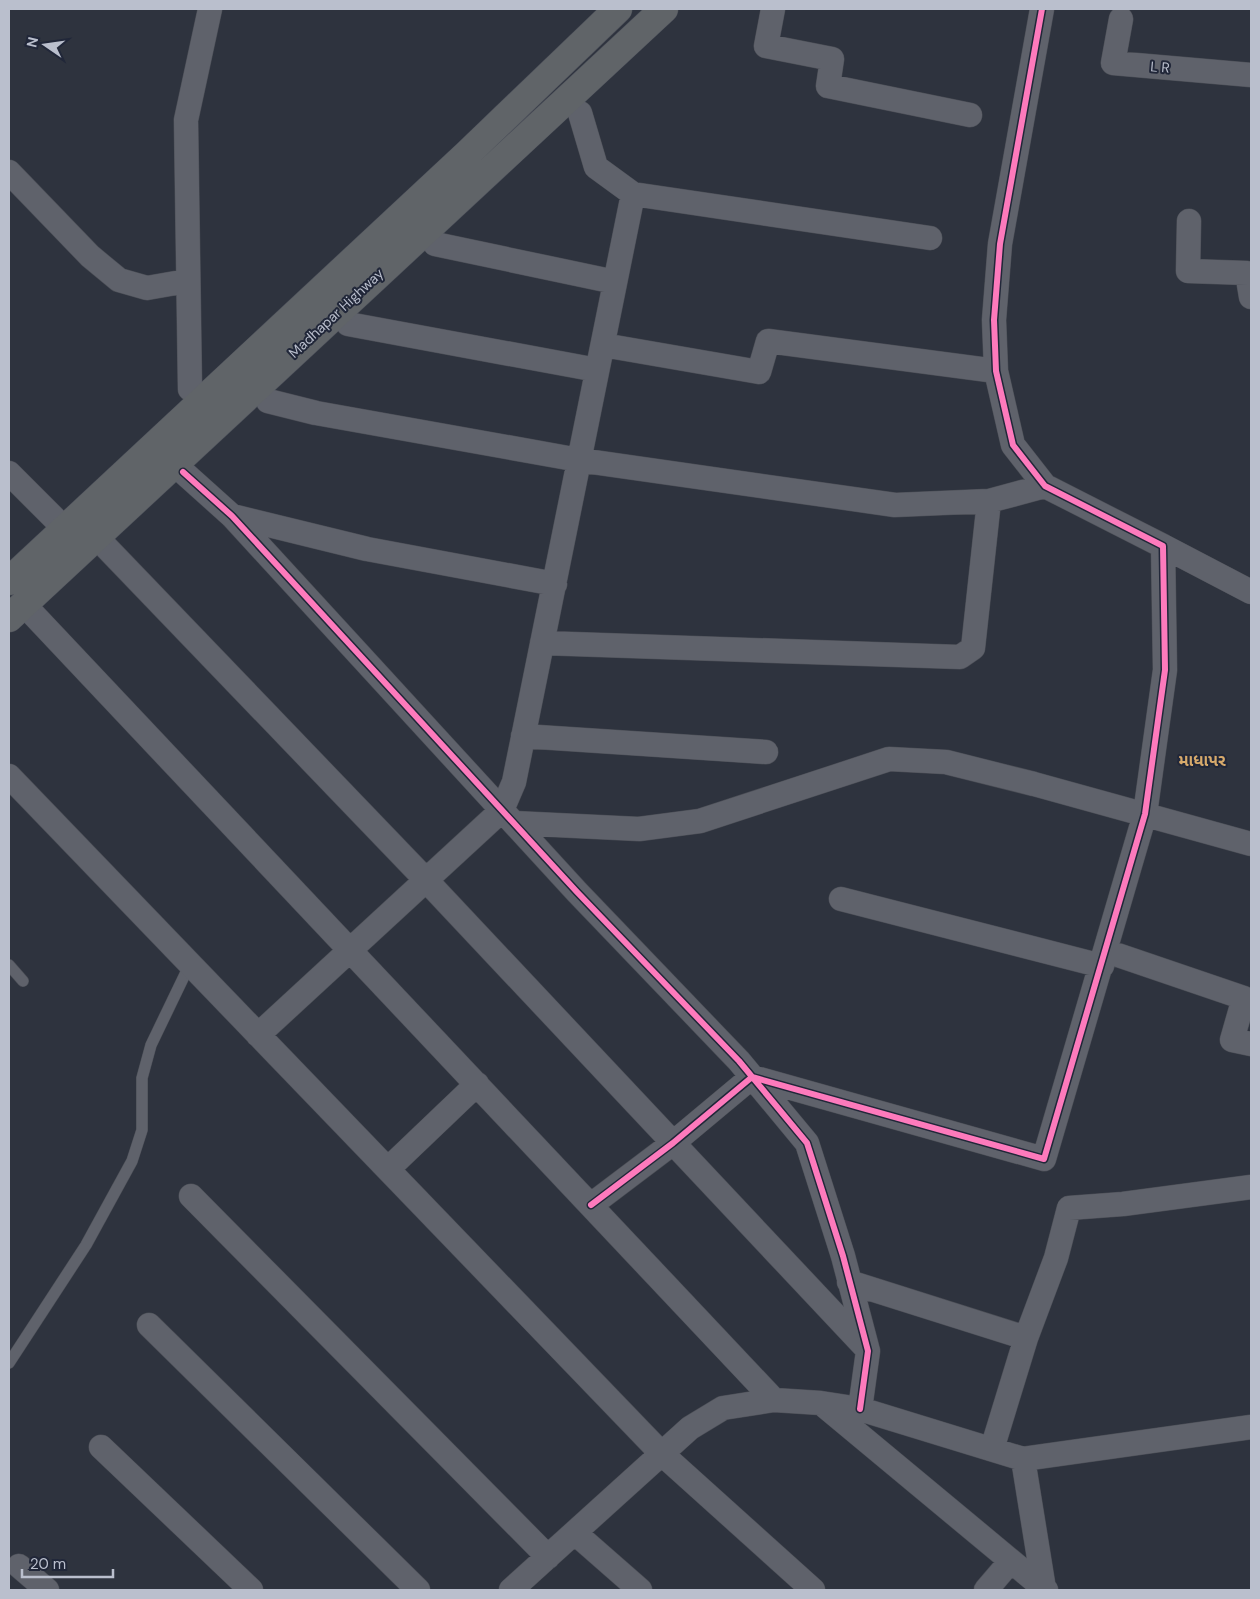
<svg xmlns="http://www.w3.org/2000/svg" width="1260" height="1599" font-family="'DM Sans','Noto Sans Gujarati',sans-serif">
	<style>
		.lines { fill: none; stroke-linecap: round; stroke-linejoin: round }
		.service-casing { stroke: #4b4e56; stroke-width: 12 }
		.minor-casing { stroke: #4b4e56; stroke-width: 25 }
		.trunk-casing { stroke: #4b4f59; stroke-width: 29 }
		.service { stroke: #5f626b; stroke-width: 11 }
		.minor { stroke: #5f626b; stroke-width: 24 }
		.trunk { stroke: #606468; stroke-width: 28 }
		.cycleway-casing { stroke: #212739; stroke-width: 9 }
		.cycleway { stroke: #fd7abc; stroke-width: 6 }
		.labels { text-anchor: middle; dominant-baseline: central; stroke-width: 4; stroke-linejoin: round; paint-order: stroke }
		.street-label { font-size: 14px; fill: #babfcd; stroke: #212739 }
		.quarter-label { font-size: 16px; font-weight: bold; fill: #d7aa6b; stroke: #212739 }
	</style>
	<rect width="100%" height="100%" fill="#2e333e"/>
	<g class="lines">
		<g class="service-casing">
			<path id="service" d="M9 965 23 981
				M9 1363 86 1245 132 1161 142 1130V1078L151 1045 190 964"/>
		</g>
		<g class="minor-casing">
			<path id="minor" d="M773 9 766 46 832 59 828 86 970 115
				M1121 19 1113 63 1251 75
				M580 113 596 167 633 194 930 238
				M9 172 90 256 119 280 147 288 187 281
				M1189 221 1188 271 1247 273 1251 297
				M435 244 615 282
				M348 324 597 370
				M603 345 759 372 768 341 996 371
				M190 389 186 120 210 9
				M268 401 316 413 579 460 895 505 989 501 1045 486
				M183 472 232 516 577 892 739 1061 807 1143 843 1256 868 1351 860 1409
				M9 473 55 519
				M232 516 367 549 555 584
				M105 546 425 879 866 1348
				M1163 546 1251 592
				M32 613 774 1400
				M542 643 960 657 973 648 989 501
				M523 736 766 752
				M9 776 662 1454 813 1590
				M514 823 639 829 700 821 889 759 946 762 1034 784 1251 844
				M841 899 1102 966
				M1106 951 1244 998 1232 1040 1251 1044
				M258 1035 502 810 514 782 633 194
				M388 1169 477 1084
				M191 1196 548 1557
				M591 1205 673 1143 752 1077 1044 1159 1145 814 1165 670 1163 546 1045 486 1013 445 996 371 994 320 1000 244 1042 9
				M849 1282 1026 1338
				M149 1325 418 1590
				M821 1403 1046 1590
				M101 1447 251 1590
				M992 1449 1026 1338 1056 1258 1069 1208 1123 1204 1251 1187
				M1023 1459 1044 1589
				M575 1533 640 1590
				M19 1566 47 1590
				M511 1590 690 1428 723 1408 774 1400 821 1403 860 1409 1023 1459 1251 1427
				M986 1590 1010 1562"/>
		</g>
		<g class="trunk-casing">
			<path id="trunk" d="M9 581 467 154 618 9
				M9 618 664 9"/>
		</g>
		<use href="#service" class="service"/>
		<use href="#minor" class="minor"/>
		<use href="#trunk" class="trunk"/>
		<g class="cycleway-casing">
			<path id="cycleway" d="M183 472 232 516 577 892 739 1061 807 1143 843 1256 868 1351 860 1409
				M591 1205 673 1143 752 1077 1044 1159 1145 814 1165 670 1163 546 1045 486 1013 445 996 371 994 320 1000 244 1042 9"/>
		</g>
		<use href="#cycleway" class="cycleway"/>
	</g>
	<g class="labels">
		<g class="street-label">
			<text transform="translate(1160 67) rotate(5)">L R</text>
			<text transform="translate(336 313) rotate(-43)">Madhapar Highway</text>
		</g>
		<g class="quarter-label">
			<text x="1202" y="760">માધાપર</text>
		</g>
	</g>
	<rect width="1260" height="1599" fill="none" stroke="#babfcd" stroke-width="20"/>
	<g transform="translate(45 45) rotate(283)" stroke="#212739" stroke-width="4" paint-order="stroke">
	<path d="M0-4L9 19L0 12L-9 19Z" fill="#babfcd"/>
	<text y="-8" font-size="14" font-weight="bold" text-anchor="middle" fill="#babfcd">N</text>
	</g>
	<path d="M22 1569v8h91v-8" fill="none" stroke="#babfcd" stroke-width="2.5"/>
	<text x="30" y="1569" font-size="15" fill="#babfcd" stroke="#212739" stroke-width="4" paint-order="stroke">20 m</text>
</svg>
